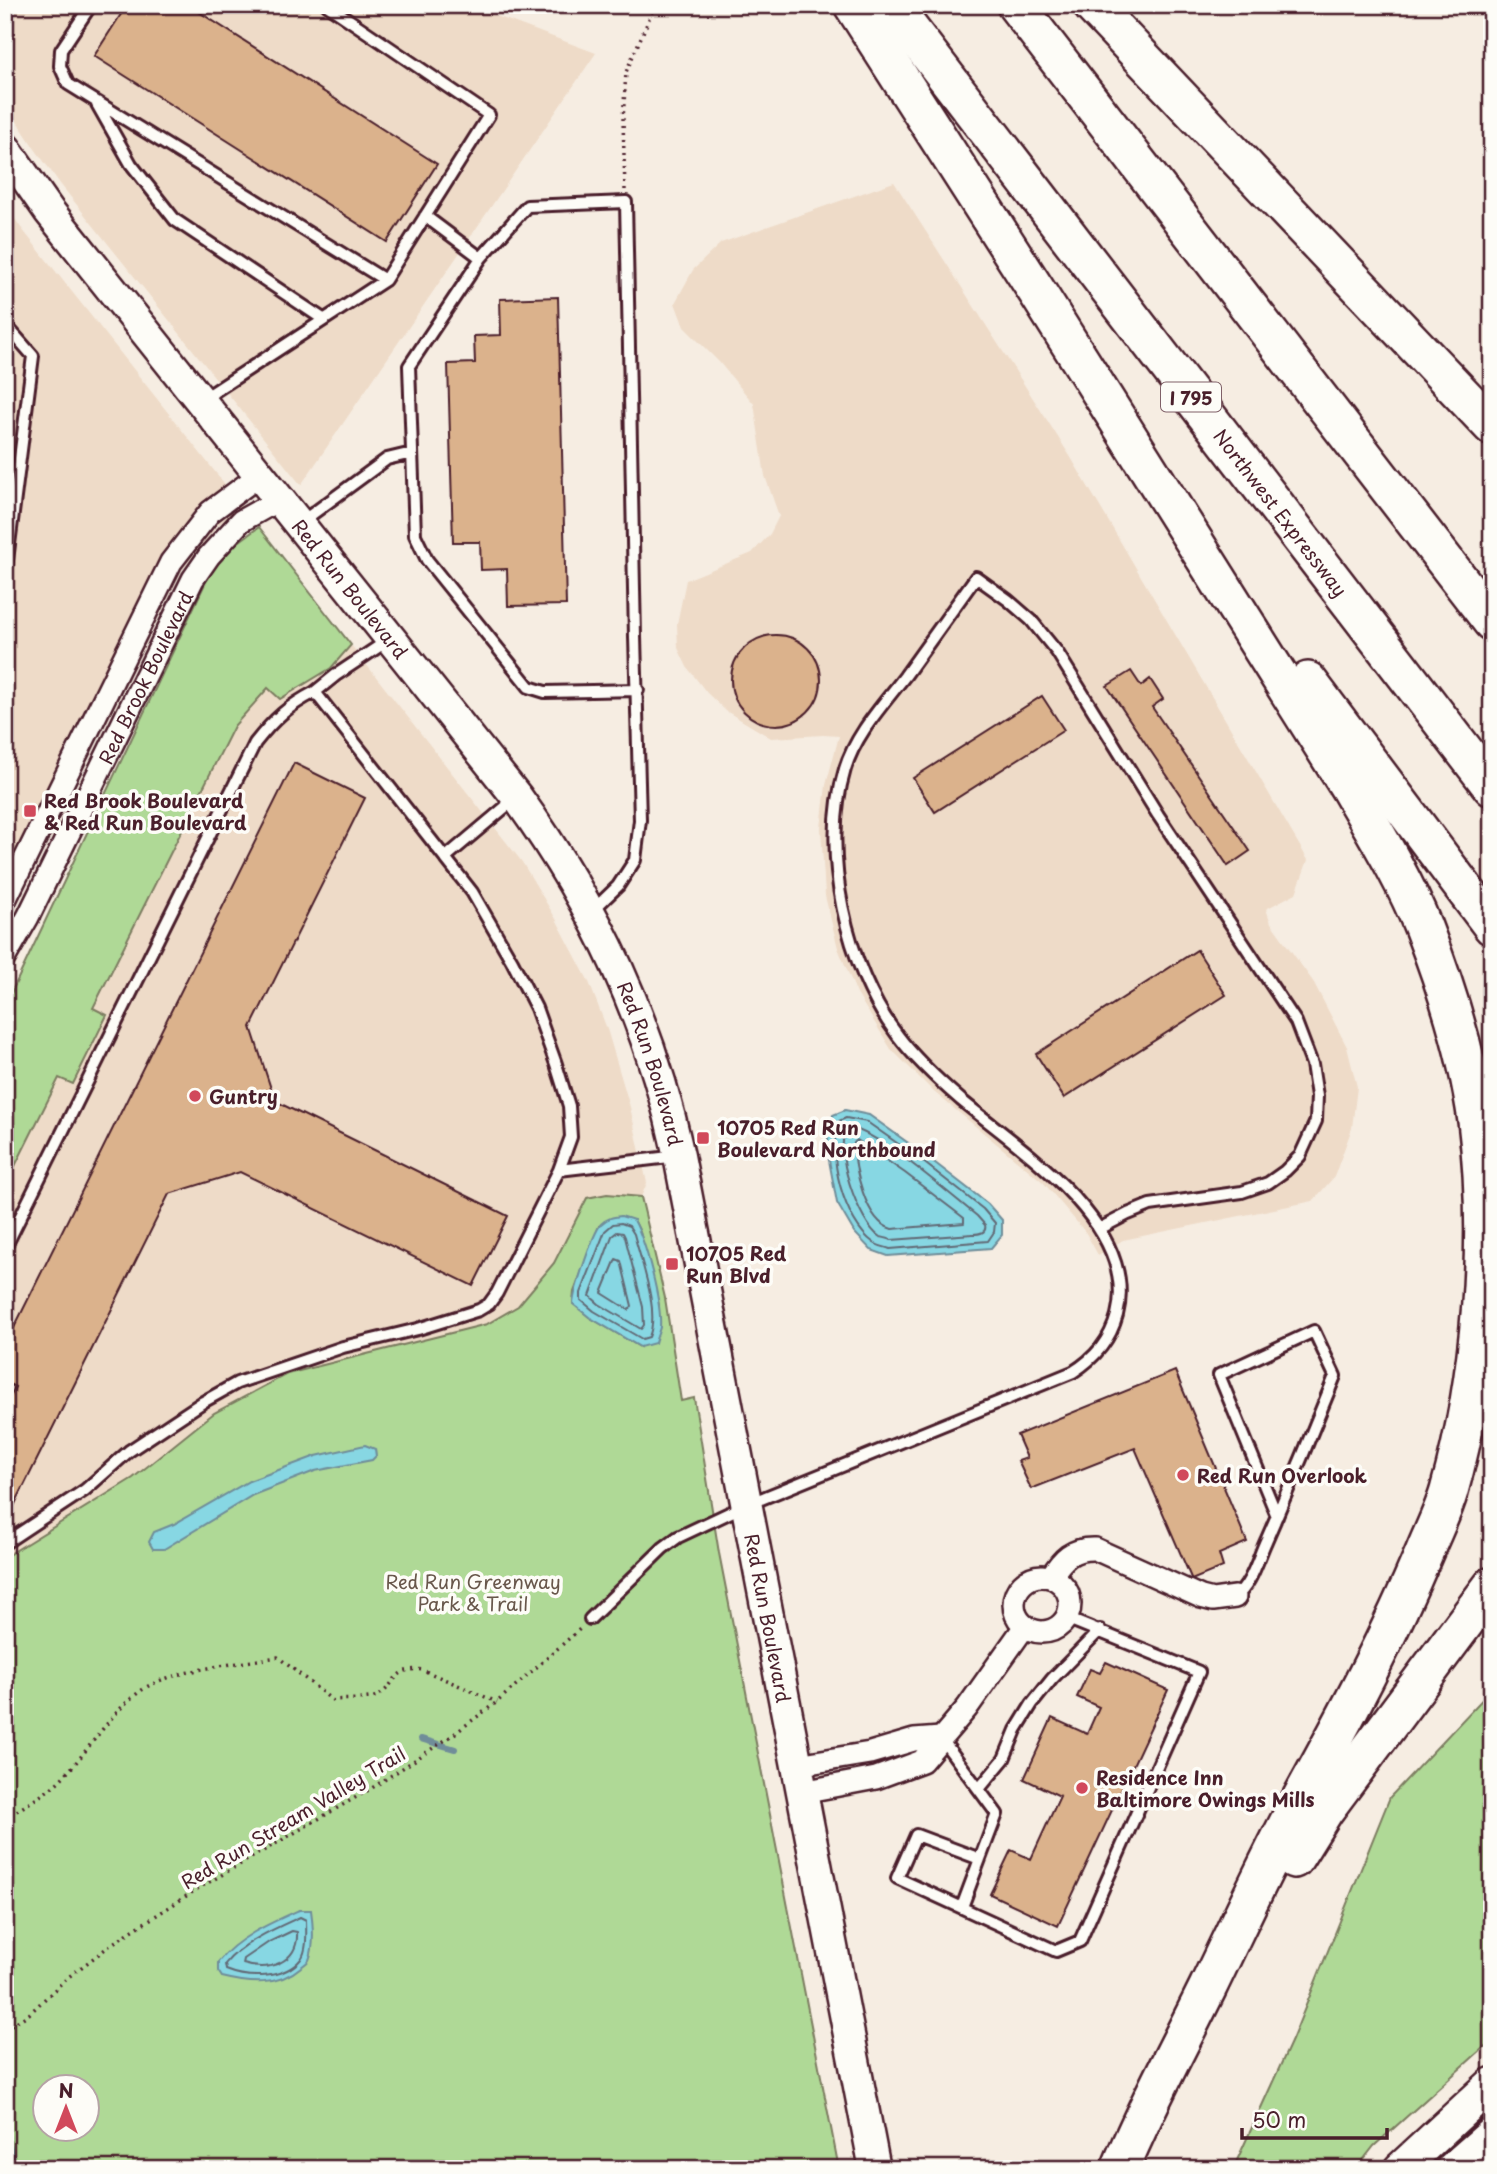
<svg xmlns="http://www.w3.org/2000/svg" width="1497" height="2174" font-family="'Playpen Sans',sans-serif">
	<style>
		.built { fill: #eedbc8 }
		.green { fill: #afd996; stroke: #7c7c60; stroke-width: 2; fill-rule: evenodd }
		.water { fill: #87d7e3; stroke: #6f8d99; stroke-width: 2 }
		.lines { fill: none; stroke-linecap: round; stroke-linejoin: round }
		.shore { stroke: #626975; stroke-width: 2 }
		.stream { stroke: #6f8d99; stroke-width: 6 }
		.building { fill: #dbb28c; stroke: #4a1f2b; stroke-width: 2 }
		.service-casing { stroke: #4a1f2b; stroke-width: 16 }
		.minor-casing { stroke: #4a1f2b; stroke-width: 26 }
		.secondary-casing { stroke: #4a1f2b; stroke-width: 35 }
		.primary-casing { stroke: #4a1f2b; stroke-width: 37 }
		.motorway-casing { stroke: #4a1f2b; stroke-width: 42 }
		.path { stroke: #4a1f2b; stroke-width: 3.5; stroke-dasharray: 2 5; stroke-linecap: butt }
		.service { stroke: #fdfcf7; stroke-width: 10 }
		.minor { stroke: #fdfcf7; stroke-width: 21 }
		.secondary { stroke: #fdfcf7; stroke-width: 30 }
		.primary { stroke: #fdfcf7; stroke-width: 32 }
		.motorway { stroke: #fdfcf7; stroke-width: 37 }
		.poi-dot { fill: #d1495b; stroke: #fdfcf7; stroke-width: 2.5 }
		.labels { text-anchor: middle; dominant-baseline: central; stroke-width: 7; stroke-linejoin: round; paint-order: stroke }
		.shield { fill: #fdfcf7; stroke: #806168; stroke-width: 2 }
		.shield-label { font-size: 18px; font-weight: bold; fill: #4a1f2b }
		.street-label { font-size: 19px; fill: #4a1f2b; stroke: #fdfcf7 }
		.poi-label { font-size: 19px; font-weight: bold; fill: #4a1f2b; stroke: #fdfcf7; text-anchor: start }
		.park-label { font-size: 19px; fill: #68574b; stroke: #fdfcf7 }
	</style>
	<rect width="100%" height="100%" fill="#f6ede2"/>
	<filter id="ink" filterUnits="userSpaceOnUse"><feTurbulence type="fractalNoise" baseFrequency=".0143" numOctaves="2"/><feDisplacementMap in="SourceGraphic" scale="14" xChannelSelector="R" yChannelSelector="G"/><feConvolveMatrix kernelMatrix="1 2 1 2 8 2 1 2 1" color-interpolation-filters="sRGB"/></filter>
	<g filter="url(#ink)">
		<path class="built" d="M5 5H467L596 53 301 485 61 185 35 149 5 103Z
			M894 182 1070 456 1308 860 1296 893 1266 909 1271 923 1314 983 1347 1047 1357 1087 1352 1128 1334 1177 1313 1201 1123 1240 1098 1255 1086 1233 1043 1182 934 1092 891 1049 857 994 838 948 825 896 821 828 826 785 839 736 823 735 771 738 726 711 707 693 687 667 678 648 677 624 686 580 752 553 770 534 779 516 765 476 754 404 719 362 684 327 675 303 693 270 721 243Z
			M5 205 22 229 243 507 218 525 182 570 5 926Z
			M351 645 522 862 556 919 589 982 607 1029 630 1107 647 1183 641 1197 607 1194 587 1198 554 1263 518 1306 487 1324 287 1375 214 1413 133 1478 5 1557V1186L59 1077 73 1084 107 1016 93 1009 234 726 268 688 331 668Z"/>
		<path class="green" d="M259 527 351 645 331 668 280 699 268 688 234 726 93 1008 107 1015 73 1084 59 1078 5 1186V1006L210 573 233 546Z
			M607 1194 641 1197 665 1298 681 1401 694 1398 719 1553 839 2169H5V1557L133 1478 214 1413 287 1374 487 1324 518 1306 554 1263 587 1198ZM634 1220 640 1232 659 1305 640 1347 589 1317 573 1303 574 1292 599 1226ZM46 2086H88V2128H46Z
			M1492 1689V2040L1374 2146 1356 2169H1233L1292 2040 1390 1797Z"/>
		<path class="water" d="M845 1110 869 1115 921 1152 988 1204 1002 1220V1235L991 1248 888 1256 871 1250 854 1232 837 1203 828 1155V1131L833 1115Z
			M621 1216 634 1220C646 1242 662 1303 660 1327 659 1332 656 1338 655 1343L640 1347 589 1317 573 1304C574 1290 593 1233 601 1224 607 1218 613 1217 621 1216Z
			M365 1445 375 1449 376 1456 372 1460 315 1471 253 1495 164 1549H153L149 1542 154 1532 174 1524 249 1481 316 1456Z
			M299 1910H311C313 1925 315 1946 309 1960 307 1963 304 1965 301 1967 278 1987 250 1984 222 1977L218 1971V1962C238 1937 270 1923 299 1910Z"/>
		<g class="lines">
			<path class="shore" d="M846 1118 867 1122 917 1157 983 1209 995 1223 994 1232 988 1241 890 1249C885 1247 878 1246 874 1243 844 1222 826 1154 839 1121Z
				M848 1127C881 1133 948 1193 977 1216L985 1225C987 1233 979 1234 973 1234L891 1240C890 1239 881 1237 880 1237 859 1224 831 1146 848 1127Z
				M857 1140 905 1173 964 1218V1223L892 1229C865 1222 854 1167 854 1143Z
				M621 1223 629 1226 634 1234C641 1262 660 1310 649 1337L642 1339 594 1311 581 1300V1293L605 1231 613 1224Z
				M617 1232 623 1233 625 1237 643 1307 644 1325 641 1329 599 1304 590 1296 612 1236Z
				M616 1259 621 1261 632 1306 629 1310 602 1293Z
				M300 1917 306 1920C306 1931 308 1949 301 1959 284 1980 248 1979 226 1970L225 1964C241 1943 276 1928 300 1917Z
				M292 1931 297 1932C299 1963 268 1972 243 1964L244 1959 269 1942Z"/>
			<path class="stream" d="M421 1739 455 1749
				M5 2065 8 2077 5 2085
				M5 2126 14 2166 12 2169"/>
		</g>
		<path class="building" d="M127 5H188L437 164 387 242 94 56Z
			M558 297 566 605 508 606 507 569 481 570 480 542H453L448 364 475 363 474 336 501 335 500 299Z
			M731 680a45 45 0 1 1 90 0a45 45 0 1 1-90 0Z
			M1131 671 1141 686 1150 679 1163 699 1152 707 1250 851 1228 866 1107 686Z
			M1042 696 1064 730 935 812 913 778Z
			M294 763 365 798 251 1027 275 1101 508 1216 473 1286 240 1172 169 1194 5 1524V1408L15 1387 5 1382V1346Z
			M1197 950 1226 995 1064 1098 1036 1054Z
			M1175 1371 1247 1542 1219 1554 1223 1567 1194 1579 1191 1578 1135 1448 1031 1489 1018 1461 1027 1458 1017 1435Z
			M1106 1662 1168 1690 1058 1926 990 1894 1011 1850 1031 1859 1060 1796 1024 1779 1052 1718 1087 1734 1099 1707 1077 1697 1090 1669 1100 1673Z"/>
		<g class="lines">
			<g class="service-casing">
				<path id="service" d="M91 5 61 50 60 66 68 84 385 280
					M97 104 131 164 175 220 323 319
					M425 216 481 258
					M5 324 33 356 5 576
					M203 399 385 280 489 115 327 5
					M300 523 387 459 412 453
					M315 692 336 675 390 639
					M446 857 516 798
					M591 912 618 886 635 860 640 820 635 637 626 202 527 206 481 258 409 366 415 535 427 560 529 687 545 692 638 690
					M559 1170 678 1156
					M5 1248 255 743C274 719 288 706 315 692L472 892 512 961 536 1008 556 1064 569 1106 571 1137 559 1170 497 1293 489 1304 479 1310 418 1329 343 1347 237 1383 203 1402 129 1451 85 1490 5 1543
					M1235 1597C1251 1586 1258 1558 1266 1541 1290 1486 1313 1431 1335 1376L1314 1331 1219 1375 1277 1516
					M590 1619 663 1548 678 1537 746 1505 1073 1372C1095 1358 1110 1341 1117 1315 1140 1225 1020 1149 961 1100 938 1080 916 1060 898 1036 846 968 820 852 845 769 856 733 883 705 905 676 929 643 952 610 976 577L1008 600 1031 620 1057 652 1158 815 1296 1022 1312 1064 1317 1096 1316 1121 1300 1156 1285 1171 1268 1183 1242 1192 1150 1205 1128 1214 1099 1229
					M941 1738 997 1814 980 1859 916 1835 897 1878 1056 1951 1080 1941 1199 1672 1066 1618
					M979 1789 1004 1759 1016 1730 1032 1704 1052 1679 1100 1630
					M962 1907 980 1859"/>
			</g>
			<g class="minor-casing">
				<g id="minor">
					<path d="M5 900 171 562 210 512 261 474"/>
					<path id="s1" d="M5 957 28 917 193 579 209 556 241 521 280 499"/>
					<circle cx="1042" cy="1604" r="28"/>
					<path d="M1051 1577C1062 1559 1072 1548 1095 1549L1201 1597 1213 1600 1235 1597"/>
					<path d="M797 1765 870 1753 914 1740 941 1738"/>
					<path d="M802 1792 876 1778 922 1761 967 1708 1025 1626"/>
				</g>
			</g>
			<g class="secondary-casing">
				<g id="secondary">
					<path id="s2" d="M5 148 49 211 517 797C597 908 650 1021 679 1156L875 2169"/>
				</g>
			</g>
			<g class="primary-casing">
				<path id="primary" d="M1400 2169 1492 2084
					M1452 2169 1492 2134"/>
			</g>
			<g class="motorway-casing">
				<g id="motorway">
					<path d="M853 5 1041 298 1350 789C1376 834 1404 879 1423 927 1447 989 1468 1056 1477 1121 1492 1239 1481 1377 1449 1491 1443 1512 1432 1533 1424 1553 1389 1636 1347 1715 1304 1793 1269 1857 1239 1923 1208 1987 1178 2048 1146 2106 1120 2169"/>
					<path id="s3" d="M891 5 1492 787"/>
					<path d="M1016 5 1492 622"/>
					<path d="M1092 5 1492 426"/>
					<path d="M1308 681 1492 926"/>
					<path d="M1294 1859 1324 1811 1492 1586"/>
				</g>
			</g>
			<path class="path" d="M625 190 623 120 626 72 655 5
				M5 1819C24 1805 46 1795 62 1778 89 1751 110 1712 142 1690 169 1670 243 1663 278 1657L332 1700C343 1699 368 1700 377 1696 396 1687 392 1666 423 1670L497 1702
				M5 2029 29 2014 67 1978 116 1941 199 1888 372 1788 450 1737 497 1702 581 1628"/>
			<use href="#service" class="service"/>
			<use href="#minor" class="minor"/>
			<use href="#secondary" class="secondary"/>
			<use href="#primary" class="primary"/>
			<use href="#motorway" class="motorway"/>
		</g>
	</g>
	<g class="poi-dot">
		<rect x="23" y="804" width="14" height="14" rx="3.5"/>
		<circle cx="195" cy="1096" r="7"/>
		<rect x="696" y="1131" width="14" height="14" rx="3.5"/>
		<rect x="665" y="1257" width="14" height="14" rx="3.5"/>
		<circle cx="1183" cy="1475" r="7"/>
		<circle cx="1082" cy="1788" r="7"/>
	</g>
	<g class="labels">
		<rect class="shield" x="1161" y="382.5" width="60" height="29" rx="5"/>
		<g class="shield-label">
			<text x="1191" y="397">I 795</text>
		</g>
		<g class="street-label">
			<text stroke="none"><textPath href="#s3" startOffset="640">Northwest Expressway</textPath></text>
			<text stroke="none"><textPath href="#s2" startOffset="560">Red Run Boulevard</textPath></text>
			<text stroke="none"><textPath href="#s1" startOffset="313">Red Brook Boulevard</textPath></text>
			<text stroke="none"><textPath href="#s2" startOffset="1127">Red Run Boulevard</textPath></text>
			<text stroke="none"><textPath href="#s2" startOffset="1694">Red Run Boulevard</textPath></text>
			<text transform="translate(293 1817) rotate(-31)">Red Run Stream Valley Trail</text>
		</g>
		<g class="poi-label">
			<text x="44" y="800">Red Brook Boulevard<tspan x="44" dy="22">&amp; Red Run Boulevard</tspan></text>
			<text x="209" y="1096">Guntry</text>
			<text x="717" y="1127">10705 Red Run<tspan x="717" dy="22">Boulevard Northbound</tspan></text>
			<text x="686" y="1253">10705 Red<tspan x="686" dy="22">Run Blvd</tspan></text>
			<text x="1197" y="1475">Red Run Overlook</text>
			<text x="1096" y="1777">Residence Inn<tspan x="1096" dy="22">Baltimore Owings Mills</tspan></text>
		</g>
		<g class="park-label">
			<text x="473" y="1581">Red Run Greenway<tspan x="473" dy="22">Park &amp; Trail</tspan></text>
		</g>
	</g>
	<rect width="1497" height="2174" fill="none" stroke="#fdfcf7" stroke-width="28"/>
	<rect x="14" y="14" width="1469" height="2146" fill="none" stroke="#4a1f2b" stroke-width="2.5" filter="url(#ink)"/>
	<g transform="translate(66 2108)"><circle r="33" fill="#fdfcf7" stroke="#b5a4a5" stroke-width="2"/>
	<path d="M0-5L12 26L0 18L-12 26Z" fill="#d1495b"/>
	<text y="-10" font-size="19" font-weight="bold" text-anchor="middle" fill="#4a1f2b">N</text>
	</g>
	<path d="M1242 2128v10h145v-10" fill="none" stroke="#4a1f2b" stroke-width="3.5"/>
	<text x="1252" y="2128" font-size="21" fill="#4a1f2b" stroke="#fdfcf7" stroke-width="5" paint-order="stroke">50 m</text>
</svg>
